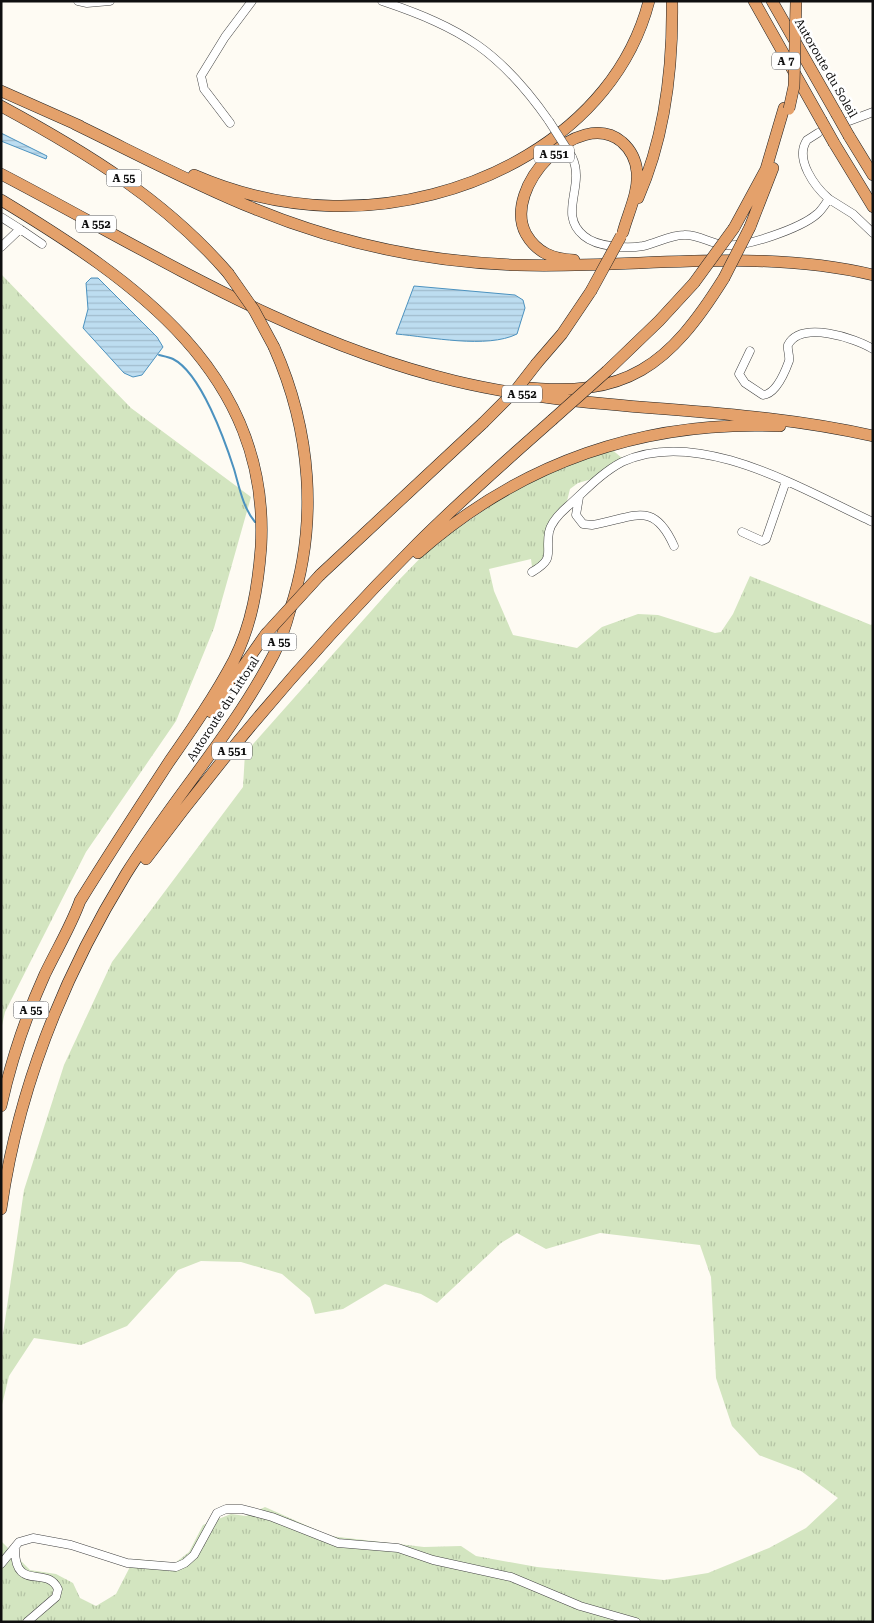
<svg xmlns="http://www.w3.org/2000/svg" width="874" height="1623" font-family="'Roboto Serif',serif">
	<style>
		.grass { fill: url(#grass-tufts) }
		.water { fill: url(#water-rules); stroke: #4c92bf }
		.lines { fill: none; stroke-linecap: round; stroke-linejoin: round }
		.stream { stroke: #4c92bf; stroke-width: 2 }
		.minor-casing { stroke: #424242; stroke-width: 9 }
		.highway-casing { stroke: #202020; stroke-width: 12 }
		.minor { stroke: #fff; stroke-width: 8 }
		.highway { stroke: #e4a16b; stroke-width: 11 }
		.minor-bridge-casing { stroke: #424242; stroke-width: 9; stroke-linecap: butt }
		.highway-bridge-casing { stroke: #202020; stroke-width: 12; stroke-linecap: butt }
		.minor-bridge { stroke: #fff; stroke-width: 8 }
		.highway-bridge { stroke: #e4a16b; stroke-width: 11 }
		.labels { text-anchor: middle; dominant-baseline: central; stroke-width: 5; stroke-linejoin: round; paint-order: stroke }
		.shield { fill: #fff; stroke: #575757; stroke-width: 1 }
		.shield-label { font-size: 11px; font-weight: bold; fill: #0f0f0f }
		.street-label { font-size: 12px; fill: #0f0f0f; stroke: #fff }
	</style>
	<defs>
		<pattern id="grass-tufts" width="24" height="20" patternUnits="userSpaceOnUse" patternTransform="scale(1.25)"><rect width="24" height="20" fill="#d3e5c0"/><path d="M3 7l-1-3M5 7V3M7 7l1-3M15 17l-1-3M17 17v-4M19 17l1-3" fill="none" stroke="#b4c3a4"/></pattern>
		<pattern id="water-rules" width="6" height="5" patternUnits="userSpaceOnUse" patternTransform="scale(1.25)"><rect width="6" height="5" fill="#bdddf0"/><path d="M0 2.5h6" fill="none" stroke="#a1bccd"/></pattern>
	</defs>
	<rect width="100%" height="100%" fill="#fefbf3"/>
	<path class="grass" d="M1 274 131 408 251 497 214 628 176 721 86 852 5 1012 1 1030Z
		M610 448 622 458 592 479 578 483 570 489 566 505 553 519 548 552 540 564 532 567 531 559 489 569 494 591 513 635 577 648 602 627 638 614 658 615 715 633 721 632 733 614 750 576 871 625 873 623V1622H1V1541L30 1570 56 1574 73 1583 80 1598 96 1606 116 1594 134 1559 175 1563 189 1552 203 1525 231 1514 246 1516 265 1507 330 1536 424 1547 461 1546 476 1556 537 1567 664 1580 708 1573 769 1548 806 1528 838 1498 801 1471 759 1455 732 1426 716 1378 711 1277 700 1245 600 1233 546 1249 517 1233 501 1243 437 1303 421 1294 385 1284 343 1309 315 1314 310 1298 282 1274 241 1262 201 1261 178 1270 127 1326 81 1345 34 1338 9 1376 1 1409V1348L24 1190 64 1065 112 962 243 787 245 753 397 582 431 547 500 499 559 468Z"/>
	<path class="water" d="M1 133 47 156 46 159 1 141Z
		M91 278H98L157 337 163 347 142 375 133 377 124 373 83 328 88 309 86 283Z
		M414 286 515 295 523 300 525 308 517 334C487 349 430 337 396 334Z"/>
	<g class="lines">
		<path class="stream" d="M159 355C163 356 169 357 173 359 201 373 225 441 234 469 239 486 243 508 255 522"/>
		<g class="minor-casing">
			<path id="minor" d="M78 1 87 3 110 1
				M382 1C462 28 500 51 549 121
				M849 121 873 112
				M230 123 204 89 201 76 225 37 252 1
				M572 157C586 186 557 214 584 236 597 247 627 249 643 246 657 243 670 235 684 235 698 234 711 244 724 245 745 248 801 228 817 214 822 210 825 204 829 199 815 187 794 159 807 140L818 133
				M829 199 853 214 873 233
				M1 217 20 229
				M1 247 20 229 42 244
				M750 351 739 374 745 383 763 395C776 394 785 372 789 361 790 355 787 350 788 345 801 320 855 338 873 349
				M579 497 576 515 583 524 592 525C634 518 653 499 674 546
				M742 532 762 541 766 539 786 481
				M532 572C556 558 545 554 549 532 551 522 559 514 567 507 584 492 601 473 622 462 699 426 803 490 873 522
				M15 1547C14 1594 47 1564 58 1589L56 1597 27 1622
				M1 1564 19 1542 33 1538 71 1545 127 1563 176 1567 185 1563 194 1555 217 1513 226 1509H242L272 1517 338 1543 398 1548 433 1560 511 1577 580 1606 636 1622"/>
		</g>
		<g class="highway-casing">
			<path id="highway" d="M754 1 821 120
				M772 1 836 113
				M1 91 80 126
				M1 106C86 152 165 200 228 273
				M75 124C135 153 193 184 255 209 338 243 428 262 517 265 635 269 757 247 873 275
				M849 136 873 175
				M834 143 873 207
				M1 174C149 251 291 342 455 381 592 414 735 404 873 436
				M194 175C238 194 286 205 333 206 465 209 614 136 649 1
				M638 198C665 137 673 67 672 1
				M1 200C133 280 271 373 261 547 258 586 252 624 234 660 215 696 192 729 169 762 139 808 109 854 80 901 71 926 57 949 45 974 26 1016 11 1061 1 1106
				M750 227 773 168
				M734 228 766 169 784 108
				M574 260C553 259 537 253 526 234 501 188 579 106 622 142 631 150 636 160 637 172 639 192 628 213 623 232
				M537 363 562 334 591 291
				M607 371 659 321 694 283
				M520 387C627 399 669 366 724 278
				M418 553C521 462 644 420 780 426
				M320 575 483 423
				M211 712 266 634
				M146 859C227 750 322 639 418 543 461 500 507 460 552 420
				M1 1209C18 1089 63 977 126 874 173 799 233 733 274 654 281 640 286 625 290 610 319 523 311 430 274 347"/>
		</g>
		<use href="#minor" class="minor"/>
		<use href="#highway" class="highway"/>
		<g class="minor-bridge-casing">
			<path id="minor-bridge" d="M549 121 572 157"/>
		</g>
		<g class="highway-bridge-casing">
			<path id="highway-bridge" d="M789 109 794 86 796 2
				M836 113 849 136
				M821 120 834 143
				M228 273 254 310 274 347
				M724 278 750 227
				M694 283 734 228
				M591 291 621 236
				M552 420 607 371
				M483 423 516 390 537 363
				M266 634 320 575"/>
		</g>
		<use href="#minor-bridge" class="minor-bridge"/>
		<use href="#highway-bridge" class="highway-bridge"/>
	</g>
	<g class="labels">
		<g class="shield">
			<rect x="772" y="52.5" width="28" height="17" rx="4"/>
			<rect x="534" y="145.5" width="40" height="17" rx="4"/>
			<rect x="106.5" y="169.5" width="35" height="17" rx="4"/>
			<rect x="76" y="215.5" width="40" height="17" rx="4"/>
			<rect x="502" y="385.5" width="40" height="17" rx="4"/>
			<rect x="261.5" y="633.5" width="35" height="17" rx="4"/>
			<rect x="212" y="742.5" width="40" height="17" rx="4"/>
			<rect x="13.5" y="1001.5" width="35" height="17" rx="4"/>
		</g>
		<g class="shield-label">
			<text x="786" y="61">A 7</text>
			<text x="554" y="154">A 551</text>
			<text x="124" y="178">A 55</text>
			<text x="96" y="224">A 552</text>
			<text x="522" y="394">A 552</text>
			<text x="279" y="642">A 55</text>
			<text x="232" y="751">A 551</text>
			<text x="31" y="1010">A 55</text>
		</g>
		<g class="street-label">
			<text transform="translate(826 68) rotate(60)">Autoroute du Soleil</text>
			<text transform="translate(223 709) rotate(-57)">Autoroute du Littoral</text>
		</g>
	</g>
	<rect width="874" height="1623" fill="none" stroke="#0f0f0f" stroke-width="5"/>
</svg>
